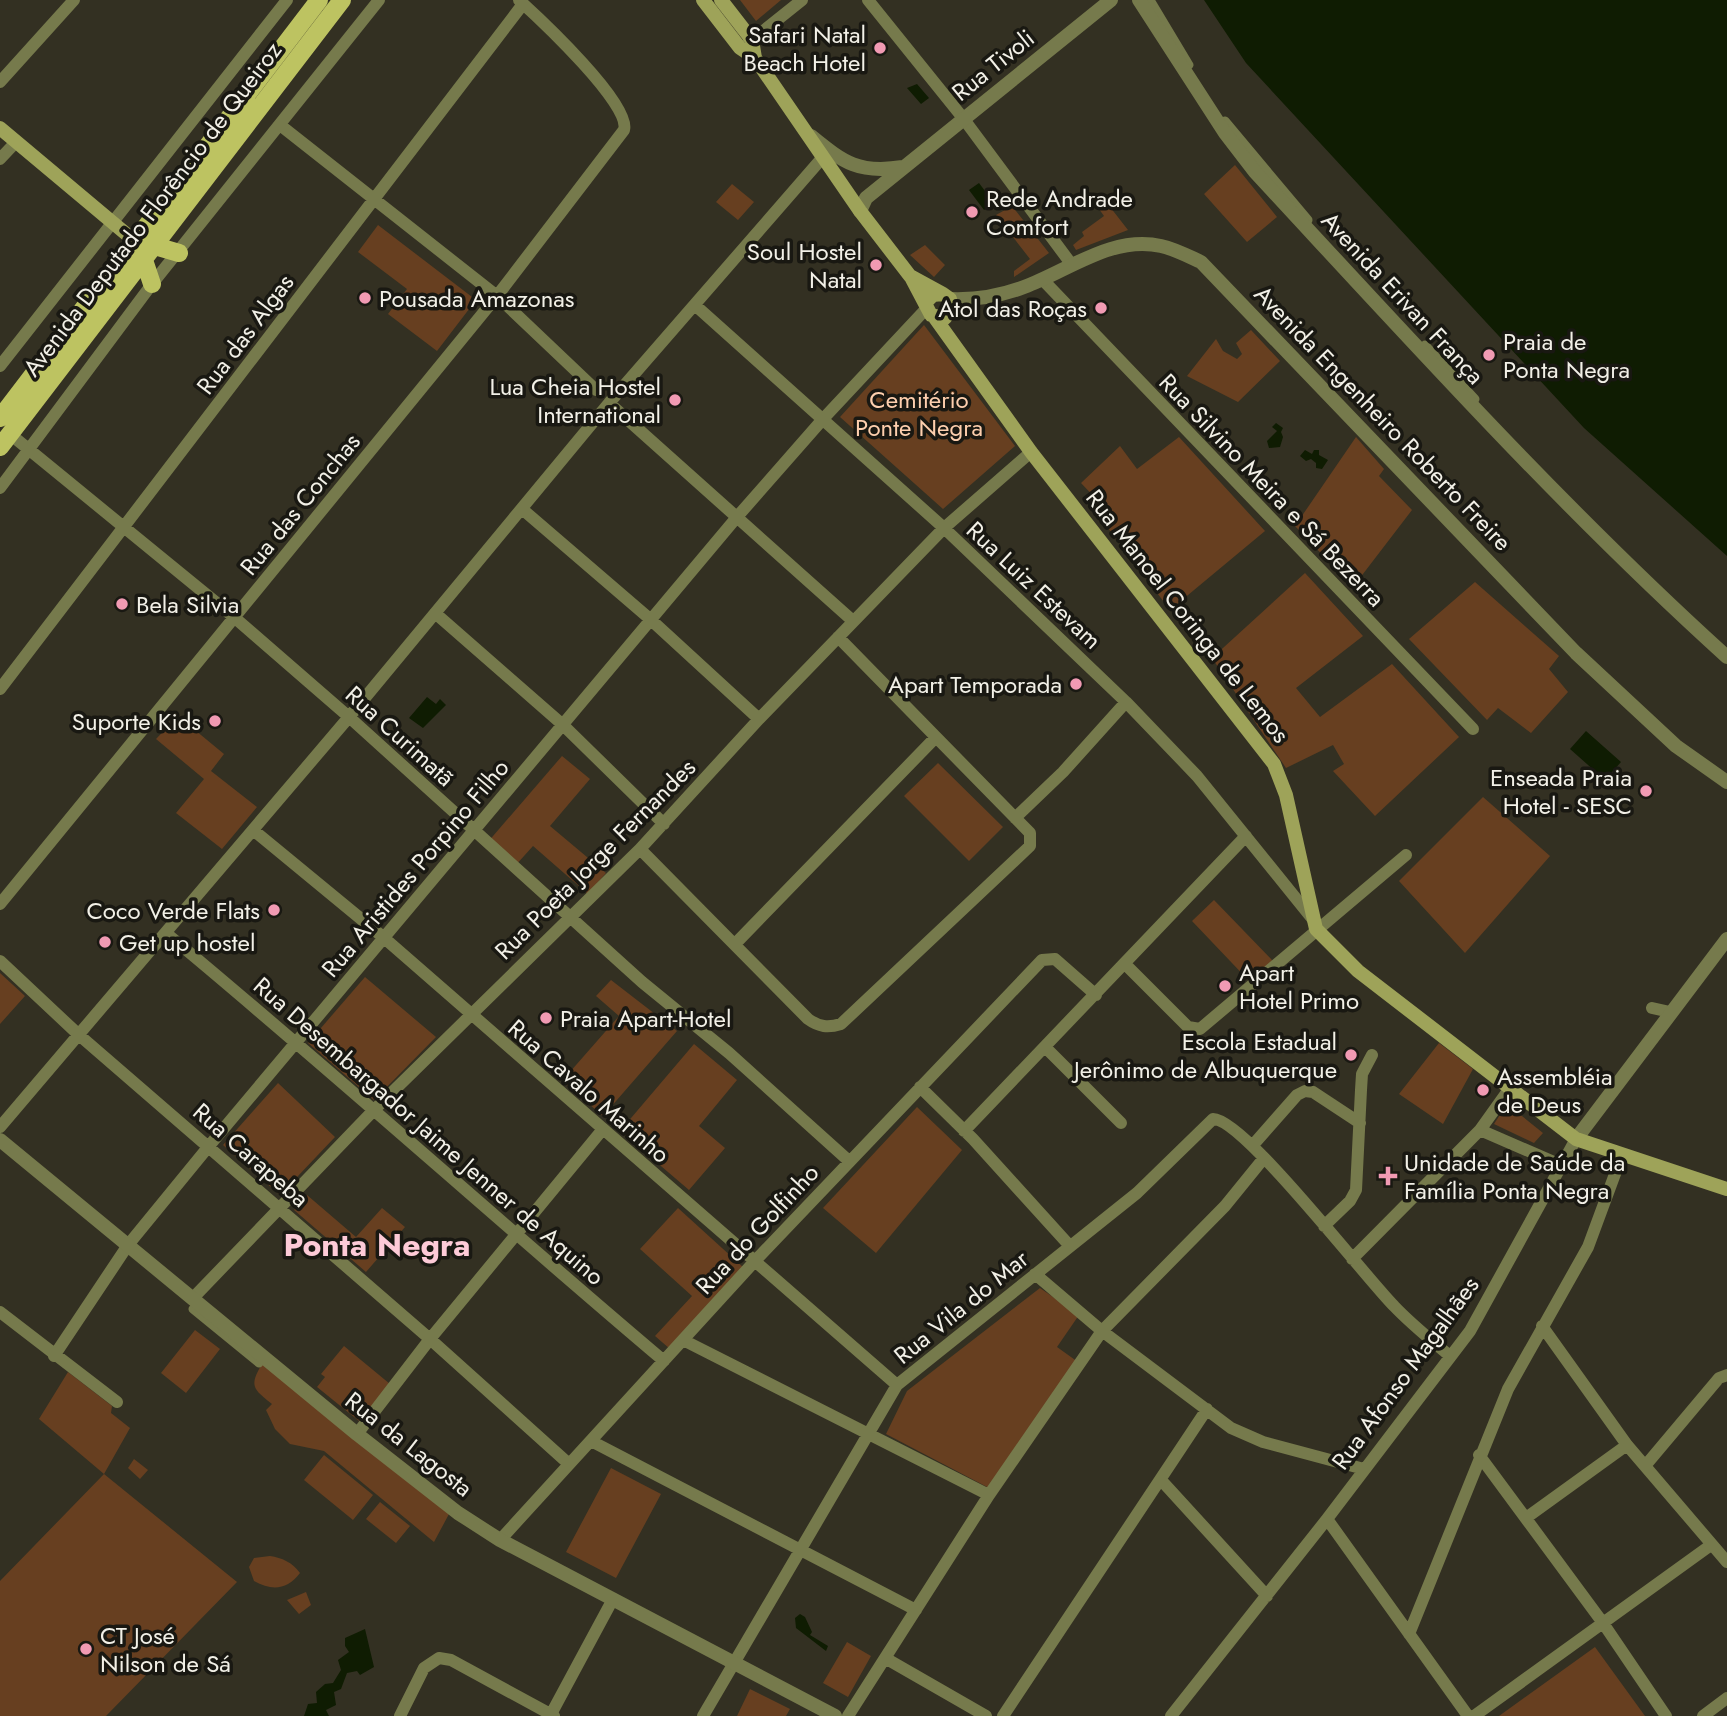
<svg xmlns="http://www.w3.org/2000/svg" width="1727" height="1716" font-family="Jost,sans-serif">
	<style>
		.green { fill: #673f20 }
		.water { fill: #0f1c02 }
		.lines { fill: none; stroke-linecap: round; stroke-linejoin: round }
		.pedestrian { stroke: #767a4c; stroke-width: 9 }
		.minor { stroke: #767a4c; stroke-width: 12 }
		.tertiary { stroke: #767a4c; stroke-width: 14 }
		.secondary { stroke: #9ea359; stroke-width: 14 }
		.primary { stroke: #bdc361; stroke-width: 18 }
		.poi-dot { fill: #f19ab3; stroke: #191812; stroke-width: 2.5 }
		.labels { text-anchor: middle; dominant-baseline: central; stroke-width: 7; stroke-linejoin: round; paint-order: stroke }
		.poi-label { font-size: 24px; fill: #f2f0e7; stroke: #191812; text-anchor: start }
		.street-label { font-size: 24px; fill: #f2f0e7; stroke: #191812 }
		.park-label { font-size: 24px; fill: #fecfae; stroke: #191812 }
		.district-label { font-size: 32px; font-weight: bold; fill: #fdcad7; stroke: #191812 }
	</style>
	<rect width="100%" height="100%" fill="#333022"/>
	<path class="green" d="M740 0H781L756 21Z
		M1235 165 1277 217 1247 242 1204 194Z
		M732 184 754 202 738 220 716 202Z
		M1107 203 1128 230 1076 250 1073 245 1084 236 1082 232 1104 216 1099 209Z
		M1012 206 1049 253 1014 277V271L1030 259 996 215Z
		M378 225 476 300 437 351 388 314 407 289 358 252Z
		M925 245 945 265 934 277 910 255Z
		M924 325 1015 446 943 509 840 417Z
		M1251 330 1280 361 1238 402 1187 376 1216 339 1223 351 1237 359 1242 354 1236 343Z
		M1179 437 1265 531 1170 610 1092 507 1099 502 1081 483 1120 446 1137 469Z
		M1356 437 1384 469 1379 476 1412 510 1353 587 1295 526Z
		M1305 573 1363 636 1296 688 1320 717 1392 664 1459 737 1375 816 1333 771 1344 764 1333 745 1286 768 1212 658Z
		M1475 582 1559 656 1549 669 1568 692 1531 733 1498 708 1487 720 1409 639Z
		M178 716 224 754 211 771 257 807 222 849 176 813 204 779 156 739Z
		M562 756 590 779 550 826 606 873 588 894 533 846 515 866 487 843Z
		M938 763 1003 827 969 861 904 796Z
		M1483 797 1550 856 1465 953 1399 881Z
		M1214 900 1273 961 1251 983 1192 921Z
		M0 973 25 996 0 1024Z
		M365 977 436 1037 374 1100 308 1043Z
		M611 980 677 1031 603 1116 562 1081 619 1016 596 996Z
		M1439 1043 1473 1069 1443 1124 1399 1094Z
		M694 1044 737 1080 699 1126 725 1148 689 1190 620 1131Z
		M278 1083 335 1137 280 1195 223 1145Z
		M1507 1104 1543 1133 1534 1143 1494 1124Z
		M917 1107 962 1150 876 1253 823 1208Z
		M307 1195 356 1237 382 1208 405 1227 366 1272 294 1210Z
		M678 1208 744 1268 670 1349 655 1336 692 1296 640 1249Z
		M1040 1288 1079 1315 1057 1347 1078 1362 989 1488 886 1434 907 1391Z
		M195 1330 220 1349 186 1393 161 1373Z
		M344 1346 390 1384 359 1421 317 1387 325 1377 321 1374Z
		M263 1362 449 1514 434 1542 324 1451 290 1444 275 1429 266 1410 272 1404C252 1388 249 1386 263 1362Z
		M68 1372 112 1406 111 1413 130 1428 104 1474 237 1582 106 1716H0V1581L104 1474 39 1419Z
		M324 1455 373 1495 353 1520 304 1480Z
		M134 1459 148 1470 140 1479 128 1468Z
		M611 1468 661 1494 616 1578 566 1552Z
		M380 1502 410 1526 396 1543 366 1519Z
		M270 1556C282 1558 292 1562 300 1573 287 1590 272 1591 254 1581L249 1567 254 1558Z
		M306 1592 311 1605 299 1614 287 1600Z
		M847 1642 871 1656 848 1697 823 1683Z
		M1595 1647 1645 1716H1499Z
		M750 1689 790 1709 786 1716H737Z"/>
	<path class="water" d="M1204 0H1727V556L1584 428 1246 63Z
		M917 84 929 98 921 104 907 88Z
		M979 183 994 203 984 210 969 190Z
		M1276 423 1283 428 1281 432 1283 437 1280 447 1269 448 1267 441 1277 431 1272 427Z
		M1305 450 1312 454 1314 450H1319V455L1328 460 1322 469 1316 468V463L1311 459 1306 461 1300 456Z
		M427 697 436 704 440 699 446 705 423 728 409 718Z
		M1586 731 1621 762 1605 780 1570 749Z
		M800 1614 805 1617 812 1632 810 1635 828 1646 826 1651 796 1628 795 1618Z
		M365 1629 374 1667 360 1675 357 1671 347 1673 341 1689 334 1692 336 1705 326 1710 329 1716H304L308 1704 317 1703 316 1692 325 1684 333 1683 341 1670 338 1660 349 1652 345 1646V1638Z"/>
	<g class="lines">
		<path class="pedestrian" d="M1150 0 1189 65
			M1225 121 1308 220
			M1425 345 1475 399
			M193 1309 259 1363"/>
		<path class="minor" d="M868 0 963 118 1072 265
			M747 44 802 0
			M0 82 74 0
			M280 125 497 296 596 390
			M0 159 16 142
			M1042 279 1473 729
			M696 306 944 528 1126 702 1197 776 1315 922
			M0 366 287 0
			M609 403 853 621
			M10 434 235 618 349 717 642 982 729 1053 849 1161
			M0 488 152 284 379 0
			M522 509 650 619 759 719
			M435 613 563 725 664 824
			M0 689 523 4
			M1015 818 1063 772 1126 702
			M253 830 383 937 897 1385
			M640 849 808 1019C819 1027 828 1028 841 1024L1030 846V833L838 637
			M0 904 497 296 624 130C632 105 540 19 519 0
			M166 933C335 1073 497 1220 664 1361
			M735 944 936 737
			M0 961 79 1035 430 1339 569 1464
			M1125 964 1188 1027 1200 1029 1406 855
			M1652 1008 1670 1012
			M1045 1047 1121 1123
			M920 1087 973 1139 1069 1245
			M0 1127 349 717 609 403 823 157
			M1480 1130 1563 1166
			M964 1131 1246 836
			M1253 1145 1297 1095 1305 1091 1313 1092 1360 1123
			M1324 1226 1350 1201 1356 1190 1361 1090 1362 1074 1372 1055
			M1352 1259 1480 1130 1510 1088
			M1035 1274 1102 1331 1231 1428 1263 1442 1364 1469
			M193 1298 373 1111 640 849 759 719 944 528 1031 452
			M0 1312 117 1402
			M1542 1326 1627 1445 1727 1562
			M683 1340 989 1495
			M54 1356 128 1245 209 1146 737 517 823 419 925 310
			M357 1434 430 1339 603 1129
			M591 1441 916 1610
			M1479 1455 1603 1623 1666 1716
			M1645 1466 1719 1378 1727 1375
			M1161 1480 1267 1596
			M1526 1518 1627 1445
			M1327 1519 1468 1716
			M500 1540 754 1262 1042 960 1055 959 1096 995
			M1409 1634 1508 1389 1588 1247 1622 1155
			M885 1658 986 1716
			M400 1716 424 1668 439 1658 451 1660 554 1716
			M550 1716 613 1599
			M703 1716 897 1385 1137 1193 1213 1119C1243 1118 1365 1277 1394 1306 1411 1324 1431 1340 1450 1356
			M848 1716 989 1495 1102 1331 1225 1206 1264 1158
			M1003 1716 1207 1409
			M1171 1716 1327 1519 1470 1331 1576 1139
			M1474 1716 1711 1545
			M1703 1716 1727 1698"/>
		<path class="tertiary" d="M1139 0 1225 133 1255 172C1409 338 1559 505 1727 657
			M811 136C844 163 859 174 903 167
			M860 211 866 198 1111 0
			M950 299C975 300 1000 296 1024 287 1068 271 1112 235 1161 246 1175 249 1188 256 1201 262L1576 653 1676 746 1727 782
			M1576 1139 1727 939
			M0 1140 357 1434 458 1513 500 1540 835 1716"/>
		<path class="secondary" d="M703 0 740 48 755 58 860 211 910 276 943 294
			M721 0 752 40 755 58
			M0 128 143 248
			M911 277 931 315 945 318 952 308 950 299 943 294 933 295 925 303
			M935 318 1031 452 1274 764 1286 795 1316 929 1358 971 1576 1139 1727 1189"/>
		<path class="primary" d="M155 246 179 253
			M144 260 152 284
			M0 418 319 0
			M0 447 342 0"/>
	</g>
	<g class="poi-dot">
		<circle cx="880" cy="48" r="7"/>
		<circle cx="972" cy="212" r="7"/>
		<circle cx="876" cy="265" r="7"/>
		<circle cx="365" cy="298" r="7"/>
		<circle cx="1101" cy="308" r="7"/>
		<circle cx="1489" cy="355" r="7"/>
		<circle cx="675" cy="400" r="7"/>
		<circle cx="122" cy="604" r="7"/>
		<circle cx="1076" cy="684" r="7"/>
		<circle cx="215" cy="721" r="7"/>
		<circle cx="1646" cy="791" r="7"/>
		<circle cx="274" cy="910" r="7"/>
		<circle cx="105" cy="942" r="7"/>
		<circle cx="1225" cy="986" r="7"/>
		<circle cx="546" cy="1018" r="7"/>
		<circle cx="1351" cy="1055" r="7"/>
		<circle cx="1483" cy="1090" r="7"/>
		<path d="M1384.5 1165.5h7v7h7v7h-7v7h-7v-7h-7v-7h7z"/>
		<circle cx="86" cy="1649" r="7"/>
	</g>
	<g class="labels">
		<g class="poi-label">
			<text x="866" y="34" text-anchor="end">Safari Natal<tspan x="866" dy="28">Beach Hotel</tspan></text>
			<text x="986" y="198">Rede Andrade<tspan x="986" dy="28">Comfort</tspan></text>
			<text x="862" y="251" text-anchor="end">Soul Hostel<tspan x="862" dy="28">Natal</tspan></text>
			<text x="379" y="298">Pousada Amazonas</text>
			<text x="1087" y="308" text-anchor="end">Atol das Roças</text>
			<text x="1503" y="341">Praia de<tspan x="1503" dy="28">Ponta Negra</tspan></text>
			<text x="661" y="386" text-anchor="end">Lua Cheia Hostel<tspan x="661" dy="28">International</tspan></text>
			<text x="136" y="604">Bela Silvia</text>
			<text x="1062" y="684" text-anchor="end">Apart Temporada</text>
			<text x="201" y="721" text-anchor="end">Suporte Kids</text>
			<text x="1632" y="777" text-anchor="end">Enseada Praia<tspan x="1632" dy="28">Hotel - SESC</tspan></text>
			<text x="260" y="910" text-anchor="end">Coco Verde Flats</text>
			<text x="119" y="942">Get up hostel</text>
			<text x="1239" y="972">Apart<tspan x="1239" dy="28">Hotel Primo</tspan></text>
			<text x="560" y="1018">Praia Apart-Hotel</text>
			<text x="1337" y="1041" text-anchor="end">Escola Estadual<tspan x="1337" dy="28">Jerônimo de Albuquerque</tspan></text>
			<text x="1497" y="1076">Assembléia<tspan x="1497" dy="28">de Deus</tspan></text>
			<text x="1404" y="1162">Unidade de Saúde da<tspan x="1404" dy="28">Família Ponta Negra</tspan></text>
			<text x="100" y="1635">CT José<tspan x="100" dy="28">Nilson de Sá</tspan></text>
		</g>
		<g class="street-label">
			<text transform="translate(993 65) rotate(-39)">Rua Tivoli</text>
			<text transform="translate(152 209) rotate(-53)">Avenida Deputado Florêncio de Queiroz</text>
			<text transform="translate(1403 298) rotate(47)">Avenida Erivan França</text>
			<text transform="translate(245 334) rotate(-53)">Rua das Algas</text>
			<text transform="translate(1383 418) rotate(46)">Avenida Engenheiro Roberto Freire</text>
			<text transform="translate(1272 490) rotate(46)">Rua Silvino Meira e Sá Bezerra</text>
			<text transform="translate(300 504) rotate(-51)">Rua das Conchas</text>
			<text transform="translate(1034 585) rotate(43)">Rua Luiz Estevam</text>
			<text transform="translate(1188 616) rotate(52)">Rua Manoel Coringa de Lemos</text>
			<text transform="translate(400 736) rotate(42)">Rua Curimatã</text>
			<text transform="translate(595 859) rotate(-45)">Rua Poeta Jorge Fernandes</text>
			<text transform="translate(415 868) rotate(-50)">Rua Aristides Porpino Filho</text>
			<text transform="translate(589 1091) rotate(41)">Rua Cavalo Marinho</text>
			<text transform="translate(429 1131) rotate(41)">Rua Desembargador Jaime Jenner de Aquino</text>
			<text transform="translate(251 1155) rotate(41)">Rua Carapeba</text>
			<text transform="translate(757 1229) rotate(-47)">Rua do Golfinho</text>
			<text transform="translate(961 1307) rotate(-39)">Rua Vila do Mar</text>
			<text transform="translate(1405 1373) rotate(-54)">Rua Afonso Magalhães</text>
			<text transform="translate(409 1444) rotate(38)">Rua da Lagosta</text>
		</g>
		<g class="park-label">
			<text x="919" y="399">Cemitério<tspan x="919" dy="28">Ponte Negra</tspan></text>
		</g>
		<g class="district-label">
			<text x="377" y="1245">Ponta Negra</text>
		</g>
	</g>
</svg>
